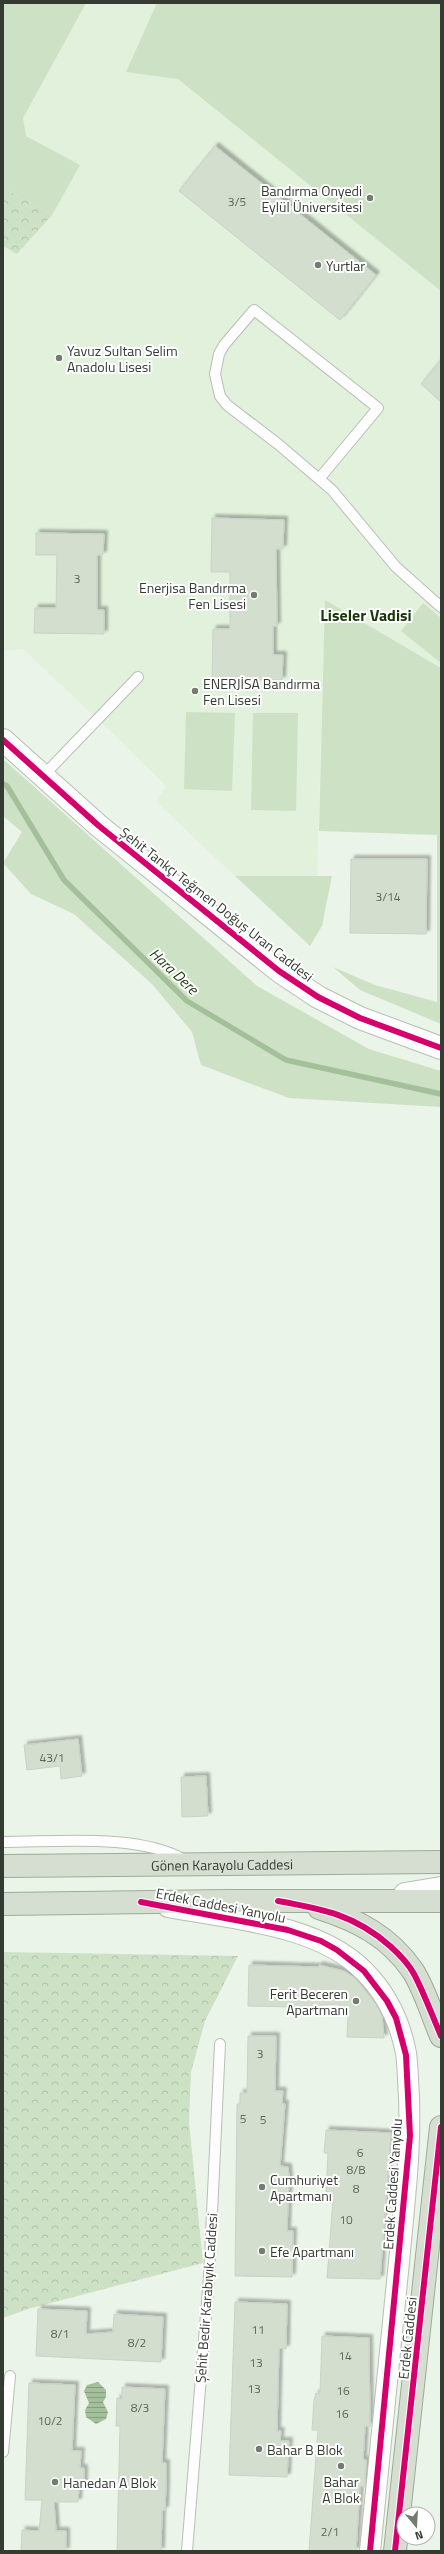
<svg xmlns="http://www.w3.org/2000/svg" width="444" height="2554" font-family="'Titillium Web',sans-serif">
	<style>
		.built { fill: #e1f1db }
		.grass { fill: #cde1c5 }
		.forest { fill: url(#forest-crowns) }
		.water { fill: url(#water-rules) }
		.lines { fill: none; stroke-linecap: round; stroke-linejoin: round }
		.stream { stroke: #a4c09a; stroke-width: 5.5 }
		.building { fill: #d3decf; stroke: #cbd1c8; filter: url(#shadow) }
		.service-casing { stroke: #b8bfb5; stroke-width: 12 }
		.minor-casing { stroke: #b8bfb5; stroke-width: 22 }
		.tertiary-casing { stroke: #b8bfb5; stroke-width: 24 }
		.trunk-casing { stroke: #9dab97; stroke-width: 24 }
		.service { stroke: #fcfdfc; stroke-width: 10 }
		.minor { stroke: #fcfdfc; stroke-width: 20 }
		.tertiary { stroke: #fcfdfc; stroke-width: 22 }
		.trunk { stroke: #d6ded2; stroke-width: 22 }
		.cycleway-casing { stroke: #fff; stroke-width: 8 }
		.cycleway { stroke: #d6006c; stroke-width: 6 }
		.poi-dot { fill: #747c72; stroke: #fff; stroke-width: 1.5 }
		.labels { text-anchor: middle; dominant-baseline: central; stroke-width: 4; stroke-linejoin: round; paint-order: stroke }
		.number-label { font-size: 12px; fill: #5e665b }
		.poi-label { font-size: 14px; fill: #343b32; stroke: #fff; text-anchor: start }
		.street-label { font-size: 14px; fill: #343b32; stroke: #fff }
		.water-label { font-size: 15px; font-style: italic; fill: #193a06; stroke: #fff }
		.quarter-label { font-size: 16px; font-weight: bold; fill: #183608; stroke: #fff }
	</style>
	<defs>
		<pattern id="forest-crowns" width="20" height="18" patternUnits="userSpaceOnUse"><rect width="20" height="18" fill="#cde1c5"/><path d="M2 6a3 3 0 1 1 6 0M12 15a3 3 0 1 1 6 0" fill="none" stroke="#b1c2aa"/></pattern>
		<pattern id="water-rules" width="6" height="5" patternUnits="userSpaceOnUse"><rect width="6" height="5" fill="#a4c09a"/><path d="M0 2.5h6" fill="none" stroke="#869d7e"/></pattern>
		<filter id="shadow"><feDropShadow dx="3.5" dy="-3.5" stdDeviation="1" flood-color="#0004"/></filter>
	</defs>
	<rect width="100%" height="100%" fill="#ebf4e8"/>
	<path class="built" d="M3 3H441V668L325 600 317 877 235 876 156 802 166 786 109 730 23 649 3 651Z"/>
	<path class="grass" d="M3 3H86L23 118 26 136 80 165 52 215 3 188Z
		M157 3H441V291L178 79 126 72Z
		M325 600 441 668V1024L360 990 333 967 375 985 437 1002V835L319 831Z
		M423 603 441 618V663L401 631Z
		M186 712 235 713 232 791 184 789Z
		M253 713H298L296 811 251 810Z
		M3 759 257 986 369 1049 441 1071V1107L289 1098 201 1065 192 1032 153 985 74 914 31 894 3 863 22 832 3 816Z
		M235 876H332L322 926 310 946Z"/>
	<path class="forest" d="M3 188 52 215 17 254 3 246Z
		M3 1952 238 1956 205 2021 191 2072 189 2122 203 2263 28 2309 3 2318Z"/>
	<path class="water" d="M98 2382 106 2390V2397L103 2402 108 2412 106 2419 96 2424 86 2417 85 2410 89 2403 84 2391 87 2385Z"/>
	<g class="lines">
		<path class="stream" d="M3 784 7 786 64 880 187 1001 286 1060 441 1094"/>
	</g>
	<path class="building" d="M215 146 376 275 340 320 179 191Z
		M441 360V402L421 384Z
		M212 518 284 520 283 549H276L277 626H273V655H283L282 680H212L213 629H230V572H211Z
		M36 533 104 534 103 555H97V610H104V634L34 633 35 608H56L57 555H36Z
		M351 859H427L426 934 350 933Z
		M78 1739 82 1776 61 1779 60 1766 27 1770 24 1745Z
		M206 1776 208 1816 182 1817 181 1777Z
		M249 1965 319 1967V1965L344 1971 356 1979 376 2004 382 2016 384 2038 347 2037 348 2016 338 2004 295 2007 248 2006Z
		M248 2036H276L275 2091H283L282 2103 285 2104 280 2166 288 2167 289 2177 287 2231H293L292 2277 235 2276 237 2104H240V2093H247Z
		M326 2130 391 2133 380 2279 327 2278 333 2200H328L329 2192H326L328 2153H324Z
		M235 2302 287 2304 286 2349 279 2348 277 2431H281L280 2441H289L287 2477 229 2475Z
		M38 2309 87 2311 86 2334 113 2332 114 2314 163 2317 161 2362 36 2356Z
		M322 2336 369 2338 370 2427 365 2426 363 2460H366L365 2487 360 2486 356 2551H309L318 2430H312L314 2400 316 2393H320Z
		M29 2383 75 2385 72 2451H81L80 2468H84V2488L79 2487 78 2502H54L56 2531H66V2551H21L22 2530 39 2531 42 2500H25Z
		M122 2387 165 2389 162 2463H166V2485L165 2510H162L161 2551H117L120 2426H116L117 2398 122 2399Z"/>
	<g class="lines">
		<g class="service-casing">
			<path id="service" d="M319 479 378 408 254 310 224 345 219 354 215 374 220 396 227 405 278 444 332 490 396 567 441 607
				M43 776 138 677
				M3 1842C57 1842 138 1833 185 1860
				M3 2452 10 2376
				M187 2551 209 2277 220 2044"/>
		</g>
		<g class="minor-casing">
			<path id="minor" d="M168 1907C231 1919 318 1924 364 1971 386 1993 400 2022 406 2053 408 2067 408 2083 409 2097 411 2152 404 2207 399 2262 389 2358 380 2455 370 2551"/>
		</g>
		<g class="tertiary-casing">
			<path id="tertiary" d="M3 740 99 826 279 971 318 997 360 1018 441 1048
				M405 1894 441 1888"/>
		</g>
		<g class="trunk-casing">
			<g id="trunk">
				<path id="s1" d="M3 1866 441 1862"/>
				<path d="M3 1904 228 1901H441"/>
				<path d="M319 1908C357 1920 389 1936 413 1971 425 1990 432 2015 441 2036"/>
				<path d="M395 2551 441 2127"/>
			</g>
		</g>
		<use href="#service" class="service"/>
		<use href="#minor" class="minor"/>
		<use href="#tertiary" class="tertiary"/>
		<use href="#trunk" class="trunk"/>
		<g class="cycleway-casing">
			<path id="cycleway" d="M3 740 99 826 279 971 318 997 360 1018 441 1048
				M278 1901C323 1909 355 1915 390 1946 399 1954 408 1963 414 1974 424 1993 432 2015 441 2036
				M141 1902 288 1930 321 1941 337 1950 364 1971 387 2001 396 2018 406 2055 410 2136 370 2551
				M395 2551 441 2127"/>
		</g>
		<use href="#cycleway" class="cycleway"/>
	</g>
	<g class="poi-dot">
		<circle cx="370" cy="198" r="4"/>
		<circle cx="318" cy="265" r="4"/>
		<circle cx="59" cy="358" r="4"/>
		<circle cx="254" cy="595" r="4"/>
		<circle cx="195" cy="691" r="4"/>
		<circle cx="356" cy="2001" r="4"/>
		<circle cx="262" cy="2187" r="4"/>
		<circle cx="262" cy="2251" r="4"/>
		<circle cx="259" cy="2449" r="4"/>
		<circle cx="341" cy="2466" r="4"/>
		<circle cx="55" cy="2482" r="4"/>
	</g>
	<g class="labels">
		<g class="number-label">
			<text x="237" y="201">3/5</text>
			<text x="77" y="578">3</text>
			<text x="388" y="896">3/14</text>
			<text x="52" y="1757">43/1</text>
			<text x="260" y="2053">3</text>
			<text x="243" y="2118">5</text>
			<text x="263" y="2119">5</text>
			<text x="360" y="2152">6</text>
			<text x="356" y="2169">8/B</text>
			<text x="356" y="2188">8</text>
			<text x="346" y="2219">10</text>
			<text x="258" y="2329">11</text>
			<text x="60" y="2333">8/1</text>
			<text x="137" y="2342">8/2</text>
			<text x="345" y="2355">14</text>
			<text x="256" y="2362">13</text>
			<text x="254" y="2388">13</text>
			<text x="343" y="2390">16</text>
			<text x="140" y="2407">8/3</text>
			<text x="342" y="2413">16</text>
			<text x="50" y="2420">10/2</text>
			<text x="330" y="2531">2/1</text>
		</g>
		<g class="poi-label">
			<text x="362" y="190" text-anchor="end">Bandırma Onyedi<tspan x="362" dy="16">Eylül Üniversitesi</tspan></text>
			<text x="326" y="265">Yurtlar</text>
			<text x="67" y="350">Yavuz Sultan Selim<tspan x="67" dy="16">Anadolu Lisesi</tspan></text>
			<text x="246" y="587" text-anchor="end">Enerjisa Bandırma<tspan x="246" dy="16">Fen Lisesi</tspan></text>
			<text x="203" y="683">ENERJİSA Bandırma<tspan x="203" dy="16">Fen Lisesi</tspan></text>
			<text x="348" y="1993" text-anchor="end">Ferit Beceren<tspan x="348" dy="16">Apartmanı</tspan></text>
			<text x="270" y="2179">Cumhuriyet<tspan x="270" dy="16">Apartmanı</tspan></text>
			<text x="270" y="2251">Efe Apartmanı</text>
			<text x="267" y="2449">Bahar B Blok</text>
			<text x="341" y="2481" text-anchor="middle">Bahar<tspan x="341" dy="16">A Blok</tspan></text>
			<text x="63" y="2482">Hanedan A Blok</text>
		</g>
		<g class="street-label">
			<text transform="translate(217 904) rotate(38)">Şehit Tankçı Teğmen Doğuş Uran Caddesi</text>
			<text stroke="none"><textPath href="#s1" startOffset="219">Gönen Karayolu Caddesi</textPath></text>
			<text transform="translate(221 1905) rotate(11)">Erdek Caddesi Yanyolu</text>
			<text transform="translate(392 2184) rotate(-86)">Erdek Caddesi Yanyolu</text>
			<text transform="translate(206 2298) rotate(-86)">Şehit Bedir Karabıyık Caddesi</text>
			<text transform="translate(407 2338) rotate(-84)">Erdek Caddesi</text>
		</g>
		<g class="water-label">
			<text transform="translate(174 971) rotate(43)">Hara Dere</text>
		</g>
		<g class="quarter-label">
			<text x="366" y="615">Liseler Vadisi</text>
		</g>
	</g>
	<rect width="444" height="2554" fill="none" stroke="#343b32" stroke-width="8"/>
	<g transform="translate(416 2526) rotate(162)"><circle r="19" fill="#ffffff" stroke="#aeb1ad"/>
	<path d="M0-3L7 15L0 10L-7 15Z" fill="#747c72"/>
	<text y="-6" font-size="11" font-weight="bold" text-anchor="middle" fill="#343b32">N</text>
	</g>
</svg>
